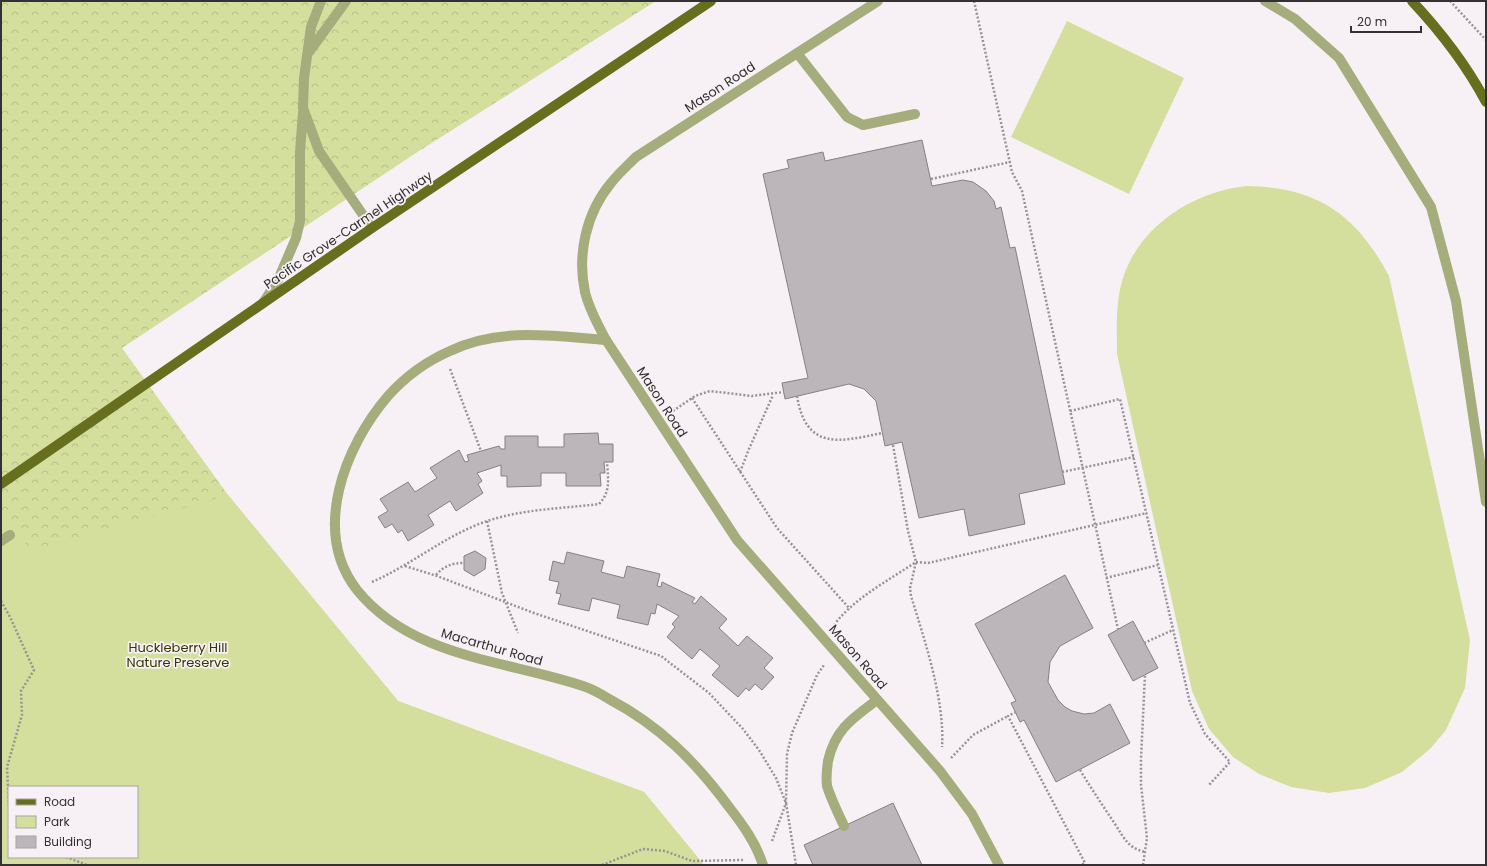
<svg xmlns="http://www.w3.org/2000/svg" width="1487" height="866" font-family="Poppins,sans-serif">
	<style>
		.forest { fill: url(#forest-crowns); fill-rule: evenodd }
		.green { fill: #d4df9d; fill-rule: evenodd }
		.building { fill: #bcb6ba; stroke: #858083 }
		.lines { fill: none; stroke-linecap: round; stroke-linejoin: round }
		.path { stroke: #979395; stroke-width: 2.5; stroke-dasharray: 2 2; stroke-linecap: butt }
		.lane { stroke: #a4ad7b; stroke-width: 10 }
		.street { stroke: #a4ad7b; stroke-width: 10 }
		.primary { stroke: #656f1d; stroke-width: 10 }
		.labels { text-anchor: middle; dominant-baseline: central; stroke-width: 3.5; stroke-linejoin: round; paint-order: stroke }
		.street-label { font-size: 13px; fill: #333132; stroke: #f7f1f5 }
		.park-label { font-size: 13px; fill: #333901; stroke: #f7f1f5 }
	</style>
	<defs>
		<pattern id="forest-crowns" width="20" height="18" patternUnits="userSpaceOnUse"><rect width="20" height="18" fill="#d4df9d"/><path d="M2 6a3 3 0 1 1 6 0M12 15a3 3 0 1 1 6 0" fill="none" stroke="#b6c088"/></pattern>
	</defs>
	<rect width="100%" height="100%" fill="#f7f1f5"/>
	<path class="forest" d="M1 1H656L419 151 122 348 228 495 398 701 644 792 704 865H1ZM9 787H137V857H9Z"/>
	<path class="green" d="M1067 21 1184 78 1129 194 1011 137Z
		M1246 186C1317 187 1356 214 1389 276L1470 640 1465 688 1446 730 1430 749 1402 772 1365 788 1329 793 1291 787 1259 774 1233 757 1209 729 1192 691 1117 354C1117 328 1115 300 1124 275 1142 224 1194 192 1246 186Z
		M228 495 398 701 644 792 704 865H1V521L8 517 31 551ZM9 787H137V857H9Z"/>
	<path class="building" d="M922 140 932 186 963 180 973 182 986 191 994 201 996 209 1001 207 1010 248 1015 247 1065 484 1019 494 1025 524 969 536 964 509 919 518 902 442 885 446 876 401 864 389 849 384 785 399 782 383 808 378 763 174 789 168 787 160 823 152 825 161Z
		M598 433 599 444H613V462H604L605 473H600L601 486H566V473H541V486L507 487V476H501V465L477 473 482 481 478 484 483 493 456 511 450 501 428 515 434 525 408 541 402 530 398 533 392 524 385 528 378 517 388 511 380 499 408 482 415 492 437 478 430 468 459 450 465 462 469 461 467 455 499 446 501 449H505V436H538V447H564V434Z
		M475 551 486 558 485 569 474 576 464 570V556Z
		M567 552 604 561 601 572 624 578 627 566 660 574 657 586 661 587 662 582 695 598 692 602 695 604 701 596 727 619 719 628 738 646 747 636 773 658 764 668 774 677 762 690 755 684 749 691 746 688 738 697 712 675 720 666 700 649 692 659 667 637 675 627 672 624 679 616 657 604 655 614 651 613 648 625 617 618 620 605 592 598 589 611 558 604 561 594 556 593 559 582 549 580 553 561 564 564Z
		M1065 575 1093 628 1060 646 1050 662 1048 682 1058 700 1065 707 1072 711 1084 714 1094 713 1110 704 1130 743 1056 782 1024 720 1020 722 1011 703 1016 701 975 624Z
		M1133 621 1158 668 1133 681 1108 635Z
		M893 803 922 865H813L804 845Z"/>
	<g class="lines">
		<path class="path" d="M974 1 1012 172 1022 191 1118 629
			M1450 1 1486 40
			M931 179 1010 162
			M450 369 481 451
			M797 396C806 451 840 442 882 433
			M692 398 777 528 850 609
			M673 411 695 396 710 391 752 396 784 392
			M1070 411 1120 399 1190 703 1205 734 1230 762 1209 785
			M893 445 908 531 916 562 910 588 911 596C925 641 945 701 942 747
			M740 472 749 449 773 395
			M1062 472 1134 457
			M487 521 502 593 518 633
			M916 562 928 563 1147 513
			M405 566 437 576 534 613 661 656 709 693 743 729 759 750 776 778 786 803 796 865
			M436 575C444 566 452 563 464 563
			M1106 578 1158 565
			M372 582C409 566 441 539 479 524 517 509 559 509 599 504 611 492 608 478 607 462
			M1 601 10 617 34 670 21 691 22 715 7 767 9 805
			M834 625C853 599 889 580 916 562
			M1144 643 1173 630
			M1016 712 1008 716 1085 863 1081 865
			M951 758 973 735 1008 716
			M1080 770C1091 788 1103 806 1115 824 1124 838 1128 848 1145 852
			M772 841 786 803 787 754 792 733 817 675 824 665
			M66 857 87 865
			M602 865 643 849 665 851 692 861 743 860
			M1143 865 1147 838 1141 785V759L1145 674"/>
		<path class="lane" d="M878 1 636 157C628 165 618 174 611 183 586 213 577 255 585 292 589 309 598 325 606 340L737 540 940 771 972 814 999 865
			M1265 1 1295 19 1339 58 1431 207 1456 301 1486 502
			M797 53 847 117 863 125 915 114
			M1 541 10 535"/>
		<path class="street" d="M321 1 311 27 304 78 303 108 319 151 372 228
			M309 52 346 1
			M263 303 278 280 296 238 300 221V152L303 112
			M606 340C553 336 500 327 450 351 427 361 405 377 388 396 345 446 311 531 357 590 412 658 506 660 583 686 592 689 601 694 609 699 660 726 695 761 729 807 743 825 756 843 763 865
			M844 826C838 813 831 799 827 786 826 778 827 768 828 761 835 729 853 718 877 700"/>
		<path class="primary" d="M1412 1C1441 32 1466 64 1486 102
			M1 484 372 228 711 1"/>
	</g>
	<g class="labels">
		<g class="street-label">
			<text transform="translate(720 87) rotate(-33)">Mason Road</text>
			<text transform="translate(348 230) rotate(-34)">Pacific Grove-Carmel Highway</text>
			<text transform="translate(662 402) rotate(57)">Mason Road</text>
			<text transform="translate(492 647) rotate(16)">Macarthur Road</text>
			<text transform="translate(858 657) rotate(49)">Mason Road</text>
		</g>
		<g class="park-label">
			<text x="178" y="647">Huckleberry Hill<tspan x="178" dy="15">Nature Preserve</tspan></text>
		</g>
	</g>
	<rect width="1487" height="866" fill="none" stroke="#333132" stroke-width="4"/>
	<rect x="8" y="786" width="130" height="72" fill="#f7f1f5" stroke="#a9a4a7"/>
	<rect x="16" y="799" width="20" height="6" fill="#656f1d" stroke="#a9a4a7"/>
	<text x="44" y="806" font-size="12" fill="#333132">Road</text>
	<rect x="16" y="816" width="20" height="12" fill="#d4df9d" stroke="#a9a4a7"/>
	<text x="44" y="826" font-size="12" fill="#333132">Park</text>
	<rect x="16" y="836" width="20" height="12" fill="#bcb6ba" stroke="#a9a4a7"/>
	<text x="44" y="846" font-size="12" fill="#333132">Building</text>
	<path d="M1351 26v6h70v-6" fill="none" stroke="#333132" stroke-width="2"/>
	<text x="1357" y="26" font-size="12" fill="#333132" stroke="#f7f1f5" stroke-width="3" paint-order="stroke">20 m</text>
</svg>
